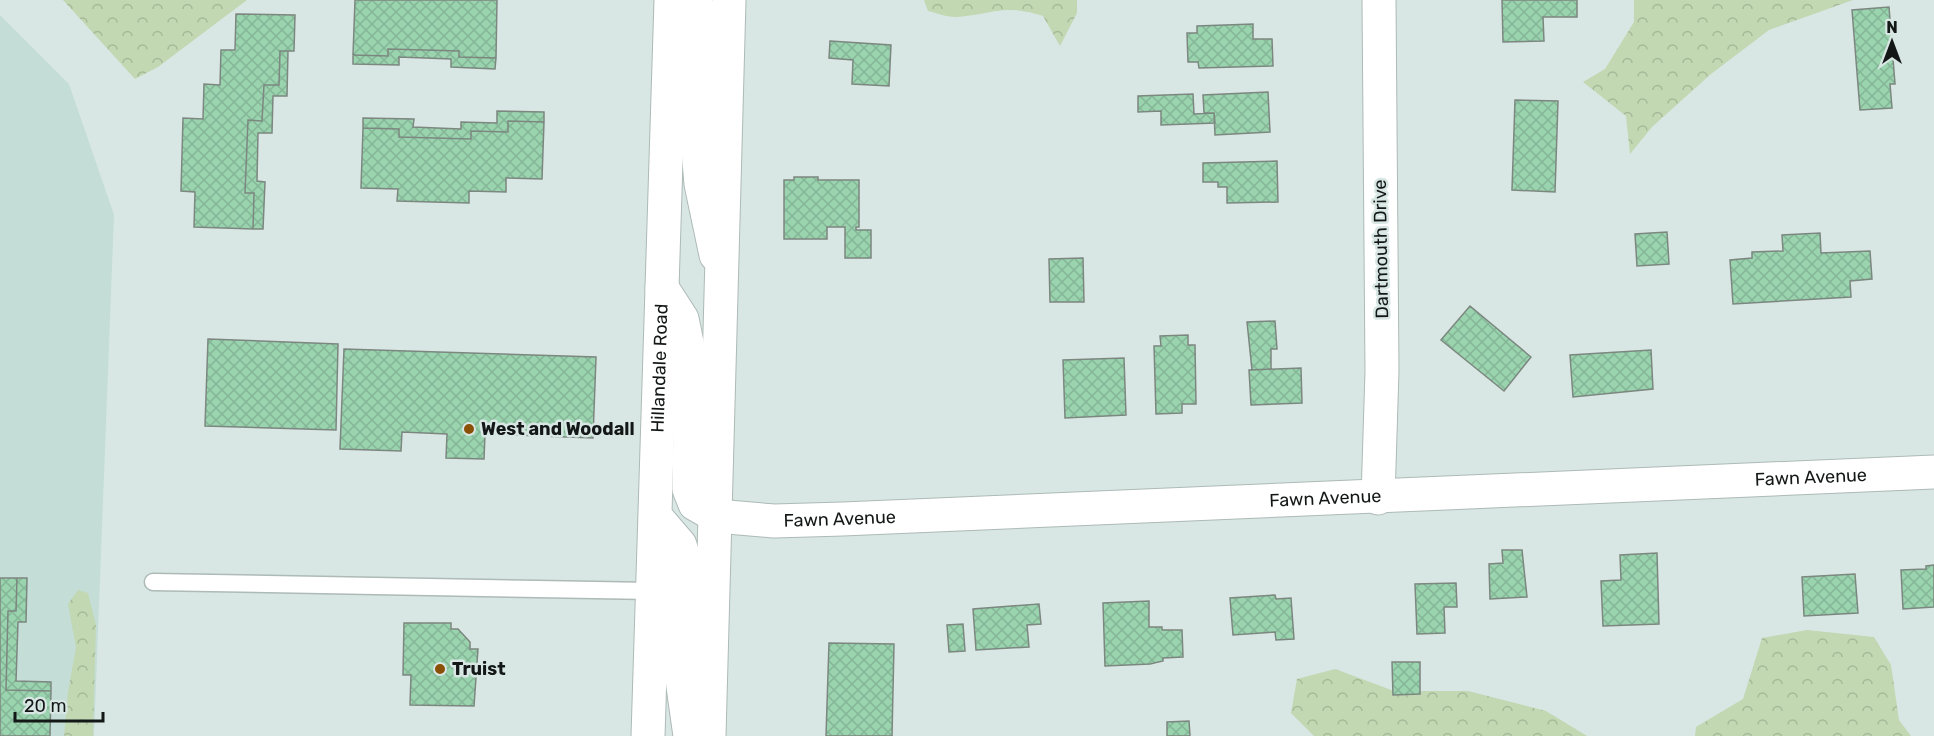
<svg xmlns="http://www.w3.org/2000/svg" width="1934" height="736" font-family="Rubik,sans-serif">
	<style>
		.built { fill: #c5ddd7 }
		.forest { fill: url(#forest-crowns) }
		.building { fill: url(#building-cross-hatch); stroke: #7c8780; stroke-width: 1.5 }
		.lines { fill: none; stroke-linecap: round; stroke-linejoin: round }
		.service-casing { stroke: #adbab7; stroke-width: 19 }
		.minor-casing { stroke: #adbab7; stroke-width: 35 }
		.tertiary-casing { stroke: #adbab7; stroke-width: 35 }
		.secondary-casing { stroke: #adbab7; stroke-width: 35 }
		.service { stroke: #fff; stroke-width: 16 }
		.minor { stroke: #fff; stroke-width: 33 }
		.tertiary { stroke: #fff; stroke-width: 33 }
		.secondary { stroke: #fff; stroke-width: 33 }
		.poi-dot { fill: #895006; stroke: #d8e7e3; stroke-width: 2 }
		.labels { text-anchor: middle; dominant-baseline: central; stroke-width: 5; stroke-linejoin: round; paint-order: stroke }
		.street-label { font-size: 18px; fill: #131817; stroke: #d8e7e3 }
		.poi-label { font-size: 18px; font-weight: bold; fill: #131817; stroke: #d8e7e3; text-anchor: start }
	</style>
	<defs>
		<pattern id="forest-crowns" width="20" height="18" patternUnits="userSpaceOnUse" patternTransform="scale(1.5)"><rect width="20" height="18" fill="#c1d8b2"/><path d="M2 6a3 3 0 1 1 6 0M12 15a3 3 0 1 1 6 0" fill="none" stroke="#a5b998"/></pattern>
		<pattern id="building-cross-hatch" width="8" height="8" patternUnits="userSpaceOnUse" patternTransform="scale(1.5)"><rect width="8" height="8" fill="#9ad4af"/><path d="M0 0l8 8M0 8l8-8" fill="none" stroke="#84b596"/></pattern>
	</defs>
	<rect width="100%" height="100%" fill="#d8e7e3"/>
	<path class="built" d="M0 15 69 84 114 215 94 736H0Z"/>
	<path class="forest" d="M63 0H247L158 67 135 79Z
		M924 0H1077V13L1060 46 1043 16C1002 3 993 15 955 17 947 17 936 13 928 11Z
		M1634 0H1853L1769 30 1711 74 1652 127 1630 154 1626 116 1583 82 1605 69 1634 22Z
		M78 590 88 593 96 625 93 736H64L68 692 76 647 68 604Z
		M1807 630 1874 637 1891 665 1899 720 1911 736H1695L1696 727 1743 699 1762 638Z
		M1335 669 1394 691H1468L1546 711 1587 736H1314L1291 713 1297 679Z"/>
	<path class="building" d="M355 0H497L496 58 459 57V51L388 49V56L353 55Z
		M1502 0H1577V17H1543L1544 41 1503 42Z
		M1889 7 1895 84H1890L1892 108 1860 110 1852 10Z
		M236 14 295 15 294 51H280L279 85H264L262 121 248 120 245 193H254L253 229 194 227 195 192 181 191 183 118 203 119 204 84 220 85 221 50H235Z
		M1253 24V39H1272L1273 66 1199 68 1198 62H1188L1187 33H1197V26Z
		M830 41 891 45 889 86 852 84 853 60 829 58Z
		M388 49 459 51V57L496 58 495 69 451 67V59L399 57V65L353 64V55L388 56Z
		M280 51H288L287 96H273L272 133H258L257 181 265 182 263 229H253L254 193H245L248 120 262 121 264 85H279Z
		M1268 92 1270 132 1215 135 1214 113H1204L1203 95Z
		M1193 94 1194 114 1214 113 1215 123 1161 125V111L1138 112V96Z
		M1515 100 1558 101 1555 192 1512 190Z
		M497 111 544 112V122L508 121V132L471 131V139L399 137V129L363 128V118L414 119 413 127 461 129V122L497 123Z
		M508 121 544 122 542 179 506 178V192L469 191V203L397 201 398 189 361 188 363 128 399 129V137L471 139V131L508 132Z
		M1277 161 1278 202 1227 203V187H1218V182H1203V163Z
		M794 177H818V180H859V227H856V230H871V258H845V227H827V239H784V180H794Z
		M1667 232 1669 264 1637 266 1635 234Z
		M1820 233 1821 253 1870 251 1872 279 1850 281 1851 297 1733 304 1730 260 1752 258V252L1783 251 1782 235Z
		M1083 258 1084 302H1050L1049 259Z
		M1470 306 1531 357 1504 391 1441 340Z
		M1275 321 1277 349H1271V369L1252 370 1247 322Z
		M1188 335V345H1195L1196 404H1182V413L1156 414 1154 346H1161L1160 336Z
		M208 339 338 344 336 430 205 426Z
		M344 349 596 357 593 438 485 434 484 459 446 458 447 434 402 432 401 451 340 449Z
		M1651 350 1653 389 1573 397 1570 355Z
		M1124 358 1126 415 1065 418 1063 360Z
		M1301 368 1302 403 1251 405 1249 370Z
		M1502 550H1522L1527 597 1490 599 1489 564 1503 563Z
		M1657 553 1659 624 1603 626 1601 581 1621 580 1620 555Z
		M1934 565V607L1903 609 1901 570 1926 569V566Z
		M1855 574 1858 613 1804 616 1802 577Z
		M0 578H17L16 611H8L6 690 51 691 50 736H0Z
		M17 578H27L26 622H18L16 681 51 682V691L6 690 8 611H16Z
		M1456 583 1457 607H1444L1445 633 1417 634 1415 584Z
		M1275 595 1276 599 1291 598 1294 639 1276 640 1275 632 1233 635 1230 598Z
		M1149 601V627H1162V630H1182L1183 657 1163 658V661L1150 664 1105 666 1103 603Z
		M1039 604 1041 624 1027 625 1029 647 976 650 973 609Z
		M404 623H451V629H458L470 642V649H478L474 706 410 705 411 675H403Z
		M963 624 965 651 949 652 947 625Z
		M829 643 894 644 892 736H826Z
		M1392 662H1420V694L1393 695Z
		M1189 721 1190 736H1167V722Z"/>
	<g class="lines">
		<g class="service-casing">
			<path id="service" d="M153 582 652 591"/>
		</g>
		<g class="minor-casing">
			<g id="minor">
				<path d="M1378 498 1382 371 1379 0"/>
				<path id="s1" d="M716 516 774 521 843 519 1934 472"/>
			</g>
		</g>
		<g class="tertiary-casing">
			<path id="tertiary" d="M695 0 700 15 697 137 701 184 716 255
				M662 288 682 319 691 362 689 489 695 504 716 516
				M656 517 680 545 684 559 681 672 690 736"/>
		</g>
		<g class="secondary-casing">
			<g id="secondary">
				<path id="s2" d="M648 736 671 0"/>
				<path d="M709 736 729 0"/>
			</g>
		</g>
		<use href="#service" class="service"/>
		<use href="#minor" class="minor"/>
		<use href="#tertiary" class="tertiary"/>
		<use href="#secondary" class="secondary"/>
	</g>
	<g class="poi-dot">
		<circle cx="469" cy="429" r="6"/>
		<circle cx="440" cy="669" r="6"/>
	</g>
	<g class="labels">
		<g class="street-label">
			<text transform="translate(1381 249) rotate(-91)">Dartmouth Drive</text>
			<text stroke="none"><textPath href="#s2" startOffset="368">Hillandale Road</textPath></text>
			<text stroke="none"><textPath href="#s1" startOffset="1096">Fawn Avenue</textPath></text>
			<text stroke="none"><textPath href="#s1" startOffset="610">Fawn Avenue</textPath></text>
			<text stroke="none"><textPath href="#s1" startOffset="124">Fawn Avenue</textPath></text>
		</g>
		<g class="poi-label">
			<text x="481" y="429">West and Woodall</text>
			<text x="452" y="669">Truist</text>
		</g>
	</g>
	<g transform="translate(1892 42)" stroke="#d8e7e3" stroke-width="4.5" paint-order="stroke">
	<path d="M0-4.5L10 22L0 15L-10 22Z" fill="#131817"/>
	<text y="-9" font-size="16" font-weight="bold" text-anchor="middle" fill="#131817">N</text>
	</g>
	<path d="M15 712v9h88v-9" fill="none" stroke="#131817" stroke-width="3"/>
	<text x="24" y="712" font-size="18" fill="#131817" stroke="#d8e7e3" stroke-width="4.5" paint-order="stroke">20 m</text>
</svg>
